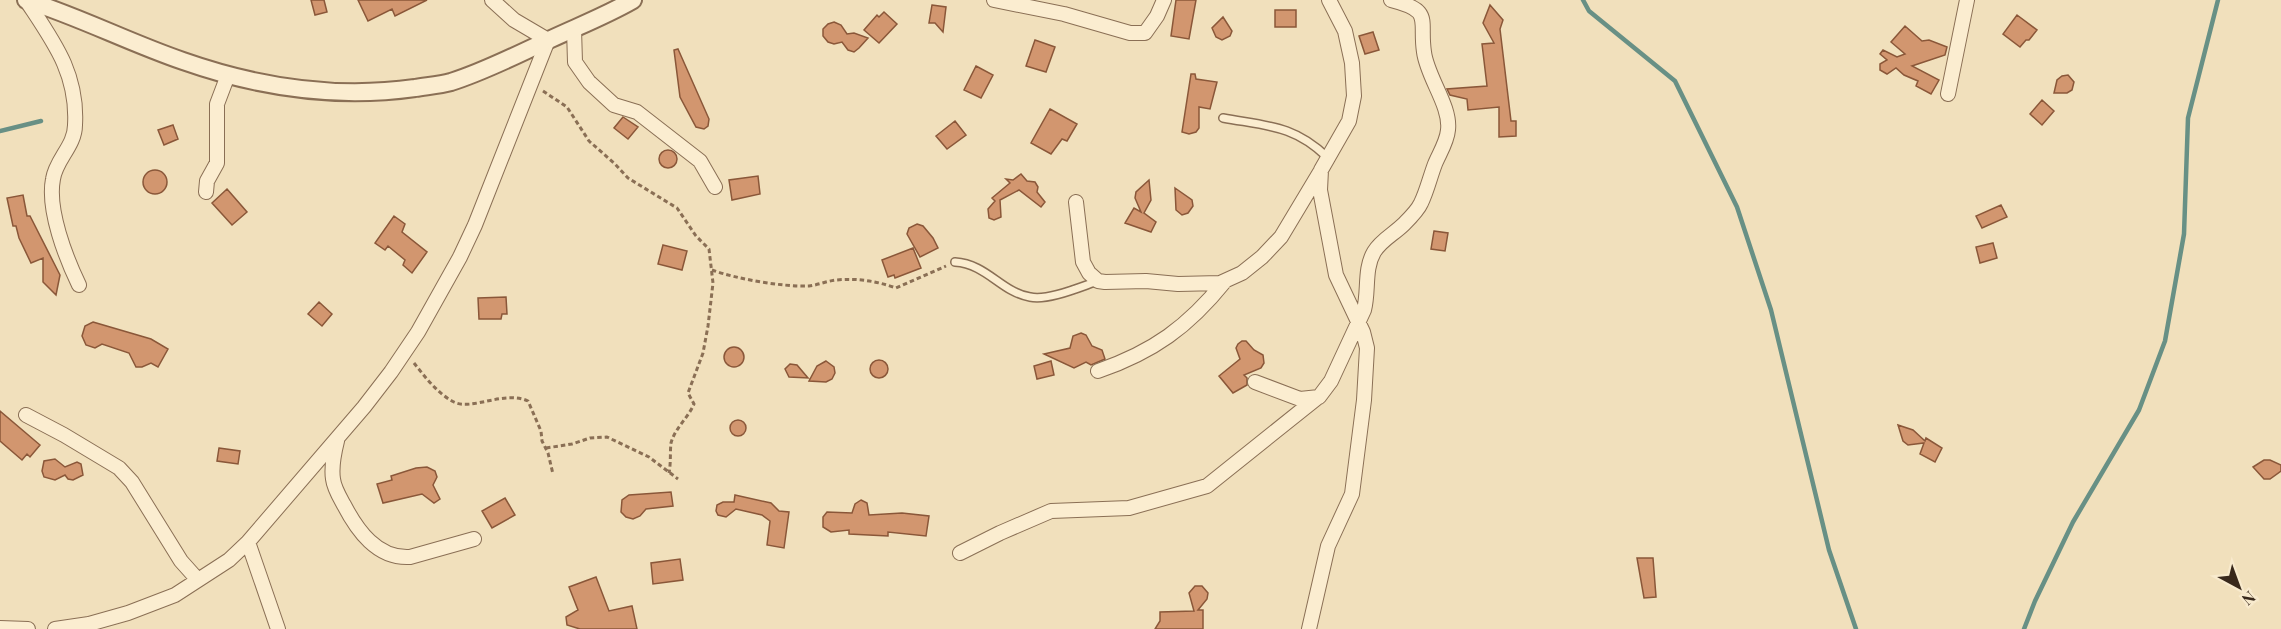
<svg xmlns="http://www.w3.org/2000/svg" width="2281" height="629" font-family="'Playfair Display',serif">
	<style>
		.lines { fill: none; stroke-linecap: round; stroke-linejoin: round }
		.stream { stroke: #689085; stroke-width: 4.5 }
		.building { fill: #d2966f; stroke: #8a5739; stroke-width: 1.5 }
		.service-casing { stroke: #8a6f55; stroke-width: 10 }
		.minor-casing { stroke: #8a6f55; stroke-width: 16 }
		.tertiary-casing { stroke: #8a6f55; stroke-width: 20 }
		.path { stroke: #8a6f55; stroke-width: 3; stroke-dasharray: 4.5 3; stroke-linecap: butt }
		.service { stroke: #fbedd0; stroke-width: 7 }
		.minor { stroke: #fbedd0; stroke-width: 14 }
		.tertiary { stroke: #fbedd0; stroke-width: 16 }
	</style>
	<rect width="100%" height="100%" fill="#f1e0bc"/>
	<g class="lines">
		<path class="stream" d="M1583 0 1589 11 1675 81 1737 207 1771 310 1829 550 1856 629
			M0 131 41 121
			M2024 629 2035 601 2073 522 2139 410 2165 341 2184 234 2188 118 2218 0"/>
	</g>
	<path class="building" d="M311 0H324L327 12 315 15Z
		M358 0H427L395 16 392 9 368 21Z
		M1176 0H1196L1189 39 1171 36Z
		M932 5 946 7 943 32 935 23H929Z
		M1490 5 1503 20 1500 29 1511 121H1516V136L1499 137V107L1468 110 1467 99 1450 95 1447 89 1487 86 1482 44 1494 43 1483 23Z
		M1275 10H1296V27H1275Z
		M884 12 897 24 879 43 864 30 877 15 879 17Z
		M2017 15 2037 30 2029 40H2026L2020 47 2003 34Z
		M1223 17 1232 31 1230 36 1222 40 1216 37 1212 28Z
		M834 22 841 25 847 34 854 33 868 38 859 48 854 52 848 50 842 42 834 44 828 42 823 36V29L828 24Z
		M1905 26 1922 41 1929 40 1947 47 1945 55 1912 66 1939 80 1931 94 1916 86 1918 81 1904 75 1896 68 1887 74 1880 70V64L1887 60 1880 54 1883 50 1897 57 1905 54 1891 42Z
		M1373 32 1379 50 1365 54 1359 36Z
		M1035 40 1055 47 1046 72 1026 66Z
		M678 49 709 119 708 126 704 129 696 127 680 97 674 50Z
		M976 66 993 75 981 98 964 90Z
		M1191 74H1195L1196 79 1217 82 1210 109 1199 107V128L1196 132 1189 134 1182 132Z
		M2068 75 2074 82 2072 90 2067 93H2054L2057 80 2062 76Z
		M2042 100 2054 111 2042 125 2030 114Z
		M1050 109 1077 124 1067 141 1062 139 1051 154 1031 143Z
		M623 117 638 127 628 139 614 128Z
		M955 121 966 135 947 149 936 136Z
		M173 125 178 139 164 145 158 130Z
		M659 159a9 9 0 1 1 18 0a9 9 0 1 1-18 0Z
		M143 182a12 12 0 1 1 24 0a12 12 0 1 1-24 0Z
		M1021 174 1027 181 1035 182 1038 187 1037 192 1045 202 1041 207 1019 190 1000 200 1001 217 994 220 989 218 988 209 995 201 992 198 1010 183 1006 179 1013 180Z
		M758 176 760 194 732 200 729 180Z
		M1149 180 1151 200 1144 213 1156 222 1151 232 1125 223 1134 208 1141 212 1135 198 1136 192Z
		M1175 188 1192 200 1193 206 1188 213 1182 215 1176 210Z
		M227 189 247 212 232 225 212 203Z
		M23 195 27 216H30L60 275 56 295 43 282V258L31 263 19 238 16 226H13L7 198Z
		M2001 205 2007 217 1982 228 1976 216Z
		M394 216 405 224 402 232 427 252 412 273 403 265 405 260 388 246 385 250 375 243Z
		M917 224 923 226 933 238 938 248 920 257 907 234 909 228Z
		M1434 231 1448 233 1445 251 1431 249Z
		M1993 243 1997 258 1980 263 1976 247Z
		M663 245 687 251 682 270 658 264Z
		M913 248 921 268 895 278 894 275 888 277 882 260Z
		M506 297 507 314H502L501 319H479L478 298Z
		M319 302 332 314 322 326 308 314Z
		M93 322 151 339 168 349 158 367 151 363 142 367H136L129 353 102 344 95 348 86 345 82 336 85 326Z
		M1081 333 1086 335 1092 346 1102 350 1105 359 1091 365 1086 362 1074 368 1044 354 1070 348 1073 336Z
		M1242 341H1246L1254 350 1263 355 1264 363 1261 368 1244 375 1247 378V385L1233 393 1219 376 1240 359 1236 348 1238 344Z
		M724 357a10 10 0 1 1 20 0a10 10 0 1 1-20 0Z
		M870 369a9 9 0 1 1 18 0a9 9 0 1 1-18 0Z
		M826 361 834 367 835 373 832 379 826 382 809 381 817 366Z
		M1051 361 1054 375 1037 379 1034 366Z
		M790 364 797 365 808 378 789 377 785 369Z
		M0 411 40 445 30 457 27 454 22 460 0 441Z
		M730 428a8 8 0 1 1 16 0a8 8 0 1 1-16 0Z
		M1898 425 1913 430 1925 441 1926 438 1942 448 1935 462 1920 454 1924 443 1908 445 1903 441Z
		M219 448 240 451 238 464 217 461Z
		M55 459 65 467 77 462 81 464 83 475 73 480 68 479 65 475 55 480 44 477 42 471 44 461Z
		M2264 460H2270L2281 465V471L2270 479H2264L2253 467Z
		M416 468 427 467 435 471 437 477 433 485 440 499 434 503 422 494 383 503 377 484 392 480 391 476Z
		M671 492 673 506 646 509 640 516 633 519 626 517 621 512 622 500 629 495Z
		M735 495 771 503 779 511 789 512 784 548 767 545 770 521 762 515 736 509 726 517 718 515 716 511 717 505 723 502H734Z
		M505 498 515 515 492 528 482 511Z
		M861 500 867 503 869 515 902 513 929 516 926 536 888 532V536L849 534V530L831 532 823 527V517L827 512 852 513 855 504Z
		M1637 558H1653L1656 597 1644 598Z
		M680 559 683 580 653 584 651 563Z
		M596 577 609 611 632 606 637 629H580L567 625 566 617 578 610 569 587Z
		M1195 586H1202L1208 593 1207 599 1198 610H1203V629H1155L1160 621V612L1194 611 1189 593Z"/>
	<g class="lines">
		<g class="service-casing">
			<path id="service" d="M1223 118C1267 126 1294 125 1327 157
				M955 262C987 264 1001 292 1030 297 1048 301 1080 287 1098 281"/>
		</g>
		<g class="minor-casing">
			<path id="minor" d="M26 0C53 41 78 73 75 125 75 146 56 159 53 179 47 210 66 258 79 285
				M994 0 1064 14 1130 33H1145L1157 16 1164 0
				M574 29 575 62 589 82 614 105 637 112 700 161 715 187
				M1948 94 1967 0
				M206 192 207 181 217 163V104L228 75
				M1076 202 1083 262 1089 273 1098 281 1105 282 1146 281 1178 284 1220 283 1242 273 1262 257 1281 237 1320 172
				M1098 371C1153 352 1188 327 1225 281
				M1255 382 1300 399 1319 397 1331 381 1364 310C1369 291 1364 269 1374 252 1381 240 1394 234 1404 224 1410 218 1418 210 1421 203 1427 191 1430 177 1435 164 1439 154 1447 142 1448 130 1451 106 1427 77 1424 52 1419 19 1434 11 1391 0
				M26 415 64 435 119 468 132 482 181 561 198 580
				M337 441C334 453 331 466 333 479 334 488 339 496 344 505 357 530 377 559 410 557L474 539
				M248 542 278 629
				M960 553 1000 533 1051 511 1129 508 1207 486 1317 398
				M0 628 28 629
				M55 629 89 624 128 613 175 595 229 560 248 542 364 407 391 372 418 332 460 257 475 225 548 40 514 20 492 0
				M1309 629 1328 546 1352 494 1364 400 1367 348 1363 332 1336 275 1320 190 1321 170 1349 121 1354 96 1352 63 1345 31 1329 0"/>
		</g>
		<g class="tertiary-casing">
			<path id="tertiary" d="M26 0C80 17 130 43 183 61 257 87 337 99 415 88 427 86 440 85 451 82 486 71 518 54 551 39 579 26 607 15 633 0"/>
		</g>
		<path class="path" d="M543 91 567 107 589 141 615 164 628 178 677 208 696 236 709 249 713 283 708 326 703 353 688 393 694 404C688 418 675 428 671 443 670 449 671 464 669 473
			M712 270C737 279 782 287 809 286 818 285 827 281 836 280 858 278 876 281 896 288L946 266
			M414 363C425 377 438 394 454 402 472 411 504 390 528 401L541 431 542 441 548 453 553 474
			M546 448 572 444 590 438 607 437 649 457 678 479"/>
		<use href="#service" class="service"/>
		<use href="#minor" class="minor"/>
		<use href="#tertiary" class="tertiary"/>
	</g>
	<g transform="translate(2239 587) rotate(139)" stroke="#f8eacd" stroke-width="4.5" paint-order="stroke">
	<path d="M0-4.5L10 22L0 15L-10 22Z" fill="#38281b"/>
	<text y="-9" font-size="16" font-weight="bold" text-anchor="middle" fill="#38281b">N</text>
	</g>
</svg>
